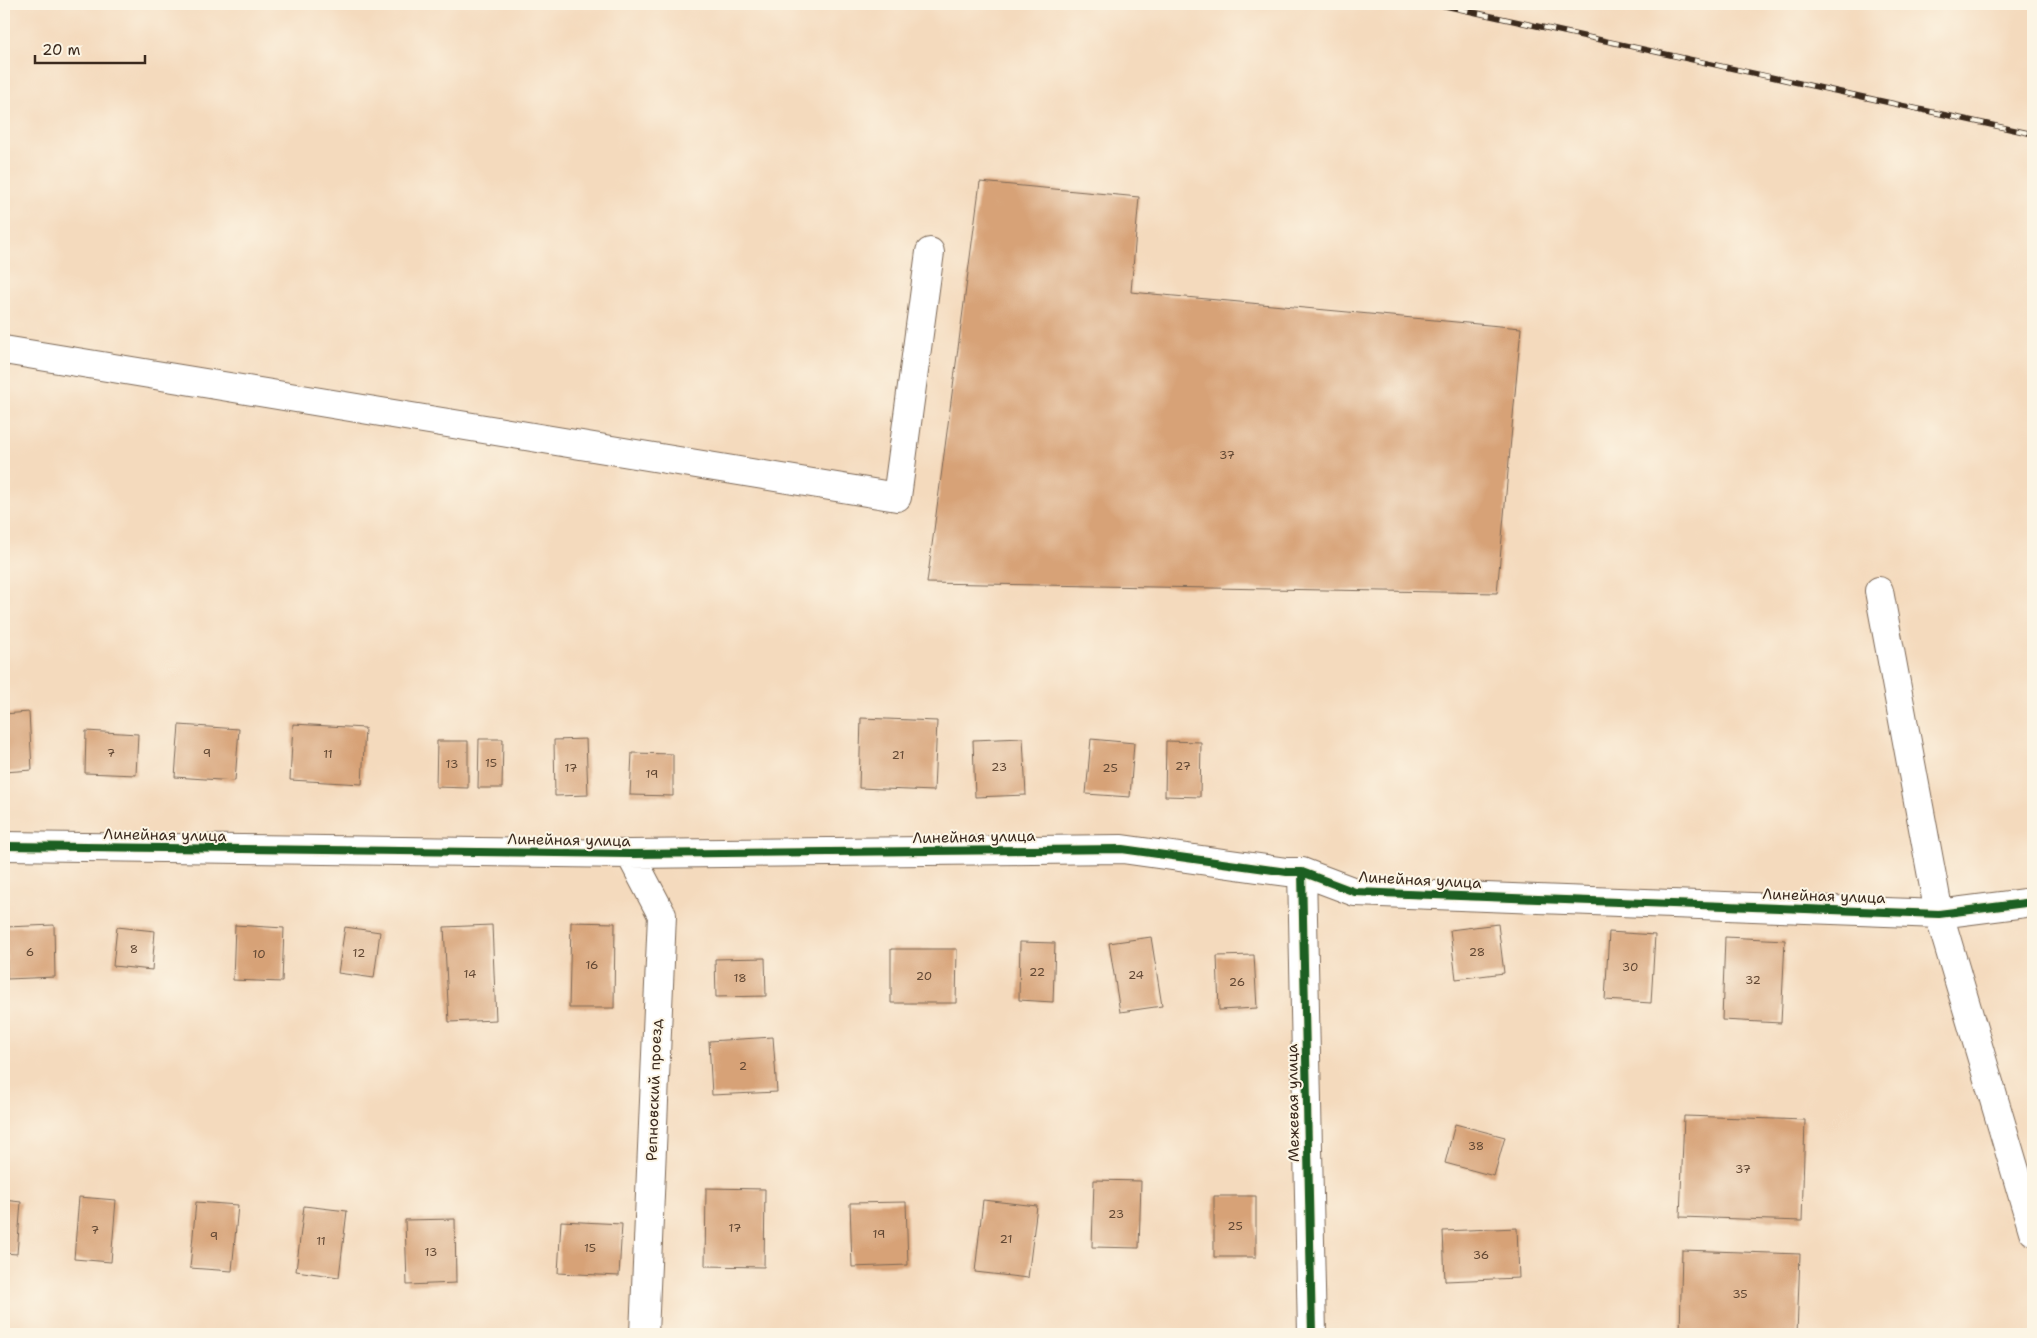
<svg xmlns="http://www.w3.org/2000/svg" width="2037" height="1338" font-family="'Shantell Sans',sans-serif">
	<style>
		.building { fill: #d7a277 }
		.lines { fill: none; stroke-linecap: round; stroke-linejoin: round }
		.minor-casing { stroke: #7c6856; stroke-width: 30 }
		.minor { stroke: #fff; stroke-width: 28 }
		.rail-casing { stroke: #3b2a1e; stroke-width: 5.5 }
		.rail { stroke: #fcf5e5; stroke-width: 4; stroke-dasharray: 11; stroke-linecap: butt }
		.cycleway-casing { stroke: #fcf5e5; stroke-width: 11 }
		.cycleway { stroke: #1b5e20; stroke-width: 8 }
		.labels { text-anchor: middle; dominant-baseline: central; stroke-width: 4; stroke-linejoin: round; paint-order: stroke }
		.number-label { font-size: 12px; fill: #624834 }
		.street-label { font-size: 15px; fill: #3b2a1e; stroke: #fcf5e5 }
	</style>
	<rect width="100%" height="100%" fill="#fcf5e5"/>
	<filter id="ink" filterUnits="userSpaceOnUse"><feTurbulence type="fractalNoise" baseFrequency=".02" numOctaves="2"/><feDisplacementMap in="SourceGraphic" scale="10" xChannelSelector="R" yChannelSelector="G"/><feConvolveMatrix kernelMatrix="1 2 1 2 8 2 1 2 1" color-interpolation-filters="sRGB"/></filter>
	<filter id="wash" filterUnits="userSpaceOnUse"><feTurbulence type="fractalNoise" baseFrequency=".0096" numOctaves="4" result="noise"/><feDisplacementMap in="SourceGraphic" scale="20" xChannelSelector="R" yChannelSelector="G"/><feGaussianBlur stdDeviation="1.12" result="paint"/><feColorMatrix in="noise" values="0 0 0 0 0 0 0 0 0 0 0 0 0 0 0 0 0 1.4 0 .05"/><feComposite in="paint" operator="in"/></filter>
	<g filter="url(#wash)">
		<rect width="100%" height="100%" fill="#f4dabd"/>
		<g id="blocks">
			<path class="building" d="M980 182 1139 197 1131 292 1521 328 1497 593 927 583Z
				M29 712 32 770 4 772V714Z
				M861 718 937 721 934 791 859 788Z
				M293 724 365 728 362 784 290 780Z
				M179 725 239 729 235 781 175 777Z
				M86 731 138 734 136 775 85 773Z
				M1023 738 1026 795 975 797 973 740Z
				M479 739H503L502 788H478Z
				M586 739 588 795 555 796 554 740Z
				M1091 739 1134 743 1130 797 1086 794Z
				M437 741H468V788L436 787Z
				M1166 741 1201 742 1200 797 1165 796Z
				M632 753 673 754V796L630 795Z
				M571 922 615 923 614 1008H569Z
				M1498 924 1504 973 1456 979 1450 930Z
				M54 925 55 977 7 979 6 927Z
				M235 925 284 928 282 982 233 980Z
				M492 925 496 1020 449 1022 444 927Z
				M117 927 155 931 152 970 113 966Z
				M345 927 380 932 374 978 338 973Z
				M1609 932 1655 935 1651 1003 1605 1000Z
				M1151 937 1162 1006 1120 1012 1109 943Z
				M1725 937 1785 940 1781 1023 1722 1020Z
				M1020 942 1055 943 1053 1002 1019 1000Z
				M891 949H957L956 1003H891Z
				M1254 955 1257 1008 1219 1010 1217 956Z
				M765 958 766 996 716 997 715 959Z
				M773 1037 777 1092 712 1095 709 1041Z
				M1684 1116 1805 1120 1802 1221 1680 1217Z
				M1455 1124 1505 1137 1494 1176 1445 1163Z
				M1094 1180 1141 1181 1139 1248 1092 1247Z
				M706 1188 765 1189 764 1267 705 1266Z
				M1214 1196H1256V1257H1214Z
				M79 1197 116 1200 111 1262 74 1259Z
				M4 1200 21 1202 17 1254 4 1253Z
				M983 1200 1037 1206 1028 1278 975 1272Z
				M196 1202 238 1205 232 1271 190 1268Z
				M906 1202 908 1265 852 1267 850 1203Z
				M304 1206 347 1211 339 1277 296 1271Z
				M455 1219 456 1283 407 1285 405 1220Z
				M561 1221 622 1224 619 1276 558 1273Z
				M1517 1228 1519 1278 1445 1281 1443 1231Z
				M1682 1250 1800 1254 1797 1334H1680Z"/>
		</g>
	</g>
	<g filter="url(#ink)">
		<use href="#blocks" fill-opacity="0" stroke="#7c6856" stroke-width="1"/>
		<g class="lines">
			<g class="minor-casing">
				<path id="minor" d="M4 350 897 497 930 252
					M1879 591 1939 914 2033 1231
					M4 846 630 854 1122 849 1287 872H1302L1355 892 1939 914 2033 902
					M630 854 662 915 644 1334
					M1302 872 1312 1334"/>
			</g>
			<use href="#minor" class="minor"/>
			<g class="rail-casing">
				<path id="rail" d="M1436 4 2033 134"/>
			</g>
			<use href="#rail" class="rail"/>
			<g class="cycleway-casing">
				<path id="cycleway" d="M4 846 630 854 1122 849 1287 872H1302L1355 892 1939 914 2033 902
					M1302 872 1312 1334"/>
			</g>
			<use href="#cycleway" class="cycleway"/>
		</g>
	</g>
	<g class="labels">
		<g class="number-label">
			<text x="1227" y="455">37</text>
			<text x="111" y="753">7</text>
			<text x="207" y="753">9</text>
			<text x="328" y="754">11</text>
			<text x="898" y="755">21</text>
			<text x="491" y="763">15</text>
			<text x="452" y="764">13</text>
			<text x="1183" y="766">27</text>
			<text x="999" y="767">23</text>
			<text x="571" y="768">17</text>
			<text x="1110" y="768">25</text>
			<text x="652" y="774">19</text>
			<text x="134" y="949">8</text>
			<text x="30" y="952">6</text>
			<text x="1477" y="952">28</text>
			<text x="359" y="953">12</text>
			<text x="259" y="954">10</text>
			<text x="592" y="965">16</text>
			<text x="1630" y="967">30</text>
			<text x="1037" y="972">22</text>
			<text x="470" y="974">14</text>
			<text x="1136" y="975">24</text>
			<text x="924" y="976">20</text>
			<text x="740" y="978">18</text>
			<text x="1753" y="980">32</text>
			<text x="1237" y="982">26</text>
			<text x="743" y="1066">2</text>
			<text x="1476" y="1146">38</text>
			<text x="1743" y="1169">37</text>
			<text x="1116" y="1214">23</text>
			<text x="1235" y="1226">25</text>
			<text x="735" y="1228">17</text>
			<text x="95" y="1230">7</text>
			<text x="879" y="1234">19</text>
			<text x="214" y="1236">9</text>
			<text x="1006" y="1239">21</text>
			<text x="321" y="1241">11</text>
			<text x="590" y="1248">15</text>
			<text x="431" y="1252">13</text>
			<text x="1481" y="1255">36</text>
			<text x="1740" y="1294">35</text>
		</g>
		<g class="street-label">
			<text transform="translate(165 835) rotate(1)">Линейная улица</text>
			<text transform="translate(974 837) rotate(-1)">Линейная улица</text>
			<text transform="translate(569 840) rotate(1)">Линейная улица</text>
			<text transform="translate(1420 880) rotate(3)">Линейная улица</text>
			<text transform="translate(1824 896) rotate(2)">Линейная улица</text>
			<text transform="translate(654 1090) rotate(-88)">Репновский проезд</text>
			<text transform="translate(1293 1103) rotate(-91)">Межевая улица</text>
		</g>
	</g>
	<rect width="2037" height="1338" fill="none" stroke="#fcf5e5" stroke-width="20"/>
	<path d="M35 55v8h110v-8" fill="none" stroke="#3b2a1e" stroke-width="2.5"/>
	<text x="42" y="55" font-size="15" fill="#3b2a1e" stroke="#fcf5e5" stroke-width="4" paint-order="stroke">20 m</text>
</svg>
